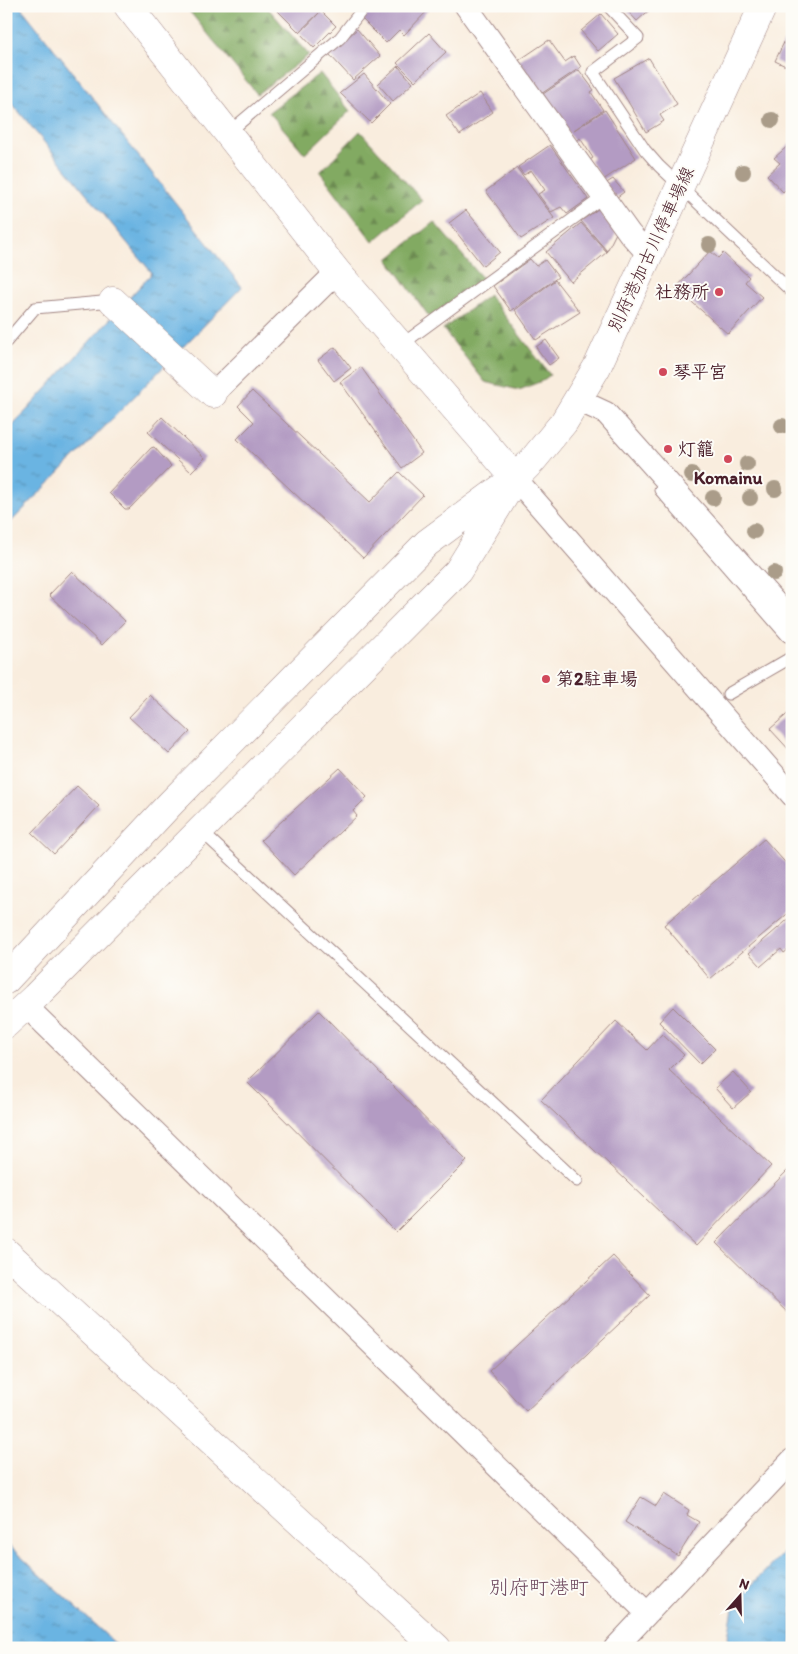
<svg xmlns="http://www.w3.org/2000/svg" width="798" height="1654" font-family="Itim,'Klee One',sans-serif">
	<style>
		.forest { fill: url(#forest-firs); stroke: #666446 }
		.water { fill: url(#water-ripples); stroke: #5a6a86 }
		.building { fill: #b39bc3 }
		.lines { fill: none; stroke-linecap: round; stroke-linejoin: round }
		.lane-casing { stroke: #a28684; stroke-width: 13 }
		.street-casing { stroke: #a28684; stroke-width: 24 }
		.secondary-casing { stroke: #a28684; stroke-width: 29 }
		.lane { stroke: #fff; stroke-width: 11 }
		.street { stroke: #fff; stroke-width: 22 }
		.secondary { stroke: #fff; stroke-width: 28 }
		.tree { fill: #aa9c89 }
		.poi-dot { fill: #d1495b; stroke: #fdfcf7; stroke-width: 2 }
		.labels { text-anchor: middle; dominant-baseline: central; stroke-width: 4; stroke-linejoin: round; paint-order: stroke }
		.street-label { font-size: 18px; fill: #4a1f2b; stroke: #fdfcf7 }
		.poi-label { font-size: 18px; font-weight: bold; fill: #4a1f2b; stroke: #fdfcf7; text-anchor: start }
		.quarter-label { font-size: 20px; fill: #6f4a60; stroke: #fdfcf7 }
	</style>
	<defs>
		<pattern id="forest-firs" width="22" height="20" patternUnits="userSpaceOnUse" patternTransform="scale(1.25)"><rect width="22" height="20" fill="#82aa62"/><path d="M5 1l3.5 6h-7zM16 11l3.5 6h-7z" fill="#6c8a51"/></pattern>
		<pattern id="water-ripples" width="26" height="14" patternUnits="userSpaceOnUse" patternTransform="scale(1.25)"><rect width="26" height="14" fill="#6ab4e2"/><path d="M2 4q2-2 4 0t4 0M15 11q2-2 4 0t4 0" fill="none" stroke="#5992b7"/></pattern>
	</defs>
	<rect width="100%" height="100%" fill="#fdfcf7"/>
	<filter id="ink" filterUnits="userSpaceOnUse"><feTurbulence type="fractalNoise" baseFrequency=".02" numOctaves="2"/><feDisplacementMap in="SourceGraphic" scale="10" xChannelSelector="R" yChannelSelector="G"/><feConvolveMatrix kernelMatrix="1 2 1 2 8 2 1 2 1" color-interpolation-filters="sRGB"/></filter>
	<filter id="wash" filterUnits="userSpaceOnUse"><feTurbulence type="fractalNoise" baseFrequency=".0096" numOctaves="4" result="noise"/><feDisplacementMap in="SourceGraphic" scale="20" xChannelSelector="R" yChannelSelector="G"/><feGaussianBlur stdDeviation="1.12" result="paint"/><feColorMatrix in="noise" values="0 0 0 0 0 0 0 0 0 0 0 0 0 0 0 0 0 1.4 0 .05"/><feComposite in="paint" operator="in"/></filter>
	<g filter="url(#wash)">
		<rect width="100%" height="100%" fill="#f9edde"/>
		<path class="forest" d="M185 6H266L309 55 257 94Z
			M320 73 350 111 305 154 269 112Z
			M360 131 422 200 373 242 320 172Z
			M434 222 483 279 430 318 388 259Z
			M489 295 550 375 542 381 519 390 485 382 443 329Z"/>
		<path class="water" d="M6 6H20L242 287 6 527V433L152 273 6 96Z
			M6 1543 120 1648H6Z
			M792 1544V1648H726L734 1603Z"/>
		<g id="blocks">
			<path class="building" d="M276 6H316L321 11 299 32 275 8Z
				M374 6H432L404 35 399 30 386 43 362 19Z
				M623 6H654L637 21Z
				M321 11 336 26 314 48 300 33Z
				M601 14 618 34 598 51 581 31Z
				M357 29 380 56 353 80 329 54Z
				M429 33 446 52 415 81 397 63Z
				M788 34 792 36V69L775 61Z
				M549 40 565 62 574 56 581 67 541 94 518 61Z
				M649 58 677 104 660 115 664 121 646 132 614 78Z
				M398 66 413 83 393 101 378 84Z
				M579 70 594 90 591 92 603 110 574 130 605 110 636 158 603 180 590 160 593 158 580 138 574 142 543 94Z
				M364 74 390 104 371 123 340 93Z
				M480 93 493 112 460 135 446 116Z
				M790 144 792 146V184L783 192 767 175 780 163 774 158Z
				M550 145 588 199 567 214 561 207 551 212 538 194 545 190 531 170 524 175 518 167Z
				M517 168 554 218 521 239 486 191Z
				M613 179 624 192 616 198 605 184Z
				M598 209 616 233 607 251 581 221Z
				M466 210 500 252 483 266 449 223Z
				M581 223 607 252 571 282 546 252Z
				M710 251 718 258 723 253 749 277 745 282 762 297 728 334 676 288Z
				M530 259 536 266 545 260 558 277 511 311 493 286Z
				M555 280 580 312 536 340 515 310Z
				M546 340 559 358 549 365 536 347Z
				M335 347 351 368 334 381 318 360Z
				M361 367 422 453 402 468 340 382Z
				M252 391 370 502 399 472 423 495 363 558 237 439 254 422 238 406Z
				M162 417 205 458 191 472 148 432Z
				M154 447 171 466 129 509H125L109 493 151 448Z
				M72 571 125 621 102 645 49 595Z
				M150 695 190 732 169 754 129 717Z
				M792 710V753L770 729Z
				M340 768 367 797 353 811 357 816 294 875 261 840Z
				M77 786 99 806 54 854 32 833Z
				M764 839 792 870V910L710 979 664 925Z
				M792 916V947L784 953 781 949 761 966 749 953Z
				M673 1007 715 1049 700 1064 659 1022Z
				M319 1011 467 1161 396 1232 247 1082Z
				M616 1021 647 1050 662 1034 684 1055 669 1070 771 1166 696 1246 541 1100Z
				M733 1072 751 1092 733 1108 715 1088Z
				M792 1166V1317L716 1243Z
				M613 1256 650 1295 526 1411 489 1371Z
				M664 1494 689 1510 687 1515 699 1522 678 1556 625 1522 641 1497 656 1506Z"/>
		</g>
	</g>
	<g filter="url(#ink)">
		<use href="#blocks" fill-opacity="0" stroke="#a28684" stroke-width="1"/>
		<g class="lines">
			<g class="lane-casing">
				<path id="lane" d="M608 6 638 38 593 72 645 150 659 166 792 292
					M228 133 340 38 365 6
					M6 342 35 308 113 301
					M401 345 603 197
					M660 490 787 636 792 633
					M728 694 792 657
					M200 830 577 1181"/>
			</g>
			<g class="street-casing">
				<path id="street" d="M466 6 630 234 649 255
					M213 394 337 272
					M578 400 606 413 789 618
					M515 478 792 795
					M26 1006 647 1613
					M615 1648 792 1460"/>
			</g>
			<g class="secondary-casing">
				<path id="secondary" d="M128 6 337 272 515 478
					M113 301 213 394
					M6 980 170 804 427 543 515 478 532 461 564 422 597 367 763 6
					M6 1024 35 997 458 571 508 490
					M6 1252 437 1648"/>
			</g>
			<use href="#lane" class="lane"/>
			<use href="#street" class="street"/>
			<use href="#secondary" class="secondary"/>
		</g>
		<g class="tree">
			<circle cx="772" cy="120" r="8"/>
			<circle cx="743" cy="172" r="8"/>
			<circle cx="709" cy="245" r="8"/>
			<circle cx="782" cy="426" r="8"/>
			<circle cx="747" cy="464" r="8"/>
			<circle cx="692" cy="475" r="8"/>
			<circle cx="775" cy="489" r="8"/>
			<circle cx="713" cy="498" r="8"/>
			<circle cx="750" cy="498" r="8"/>
			<circle cx="754" cy="531" r="8"/>
			<circle cx="774" cy="573" r="8"/>
		</g>
	</g>
	<g class="poi-dot">
		<circle cx="719" cy="292" r="5"/>
		<circle cx="663" cy="372" r="5"/>
		<circle cx="668" cy="449" r="5"/>
		<circle cx="728" cy="459" r="5"/>
		<circle cx="546" cy="679" r="5"/>
	</g>
	<g class="labels">
		<g class="street-label">
			<text transform="translate(651 249) rotate(-65)">別府港加古川停車場線</text>
		</g>
		<g class="poi-label">
			<text x="709" y="292" text-anchor="end">社務所</text>
			<text x="673" y="372">琴平宮</text>
			<text x="678" y="449">灯籠</text>
			<text x="728" y="478" text-anchor="middle">Komainu</text>
			<text x="556" y="679">第2駐車場</text>
		</g>
		<g class="quarter-label">
			<text x="539" y="1587">別府町港町</text>
		</g>
	</g>
	<rect width="798" height="1654" fill="none" stroke="#fdfcf7" stroke-width="25"/>
	<g transform="translate(740 1596) rotate(20)" stroke="#fdfcf7" stroke-width="4" paint-order="stroke">
	<path d="M0-4L9 19L0 12L-9 19Z" fill="#4a1f2b"/>
	<text y="-8" font-size="14" font-weight="bold" text-anchor="middle" fill="#4a1f2b">N</text>
	</g>
</svg>
